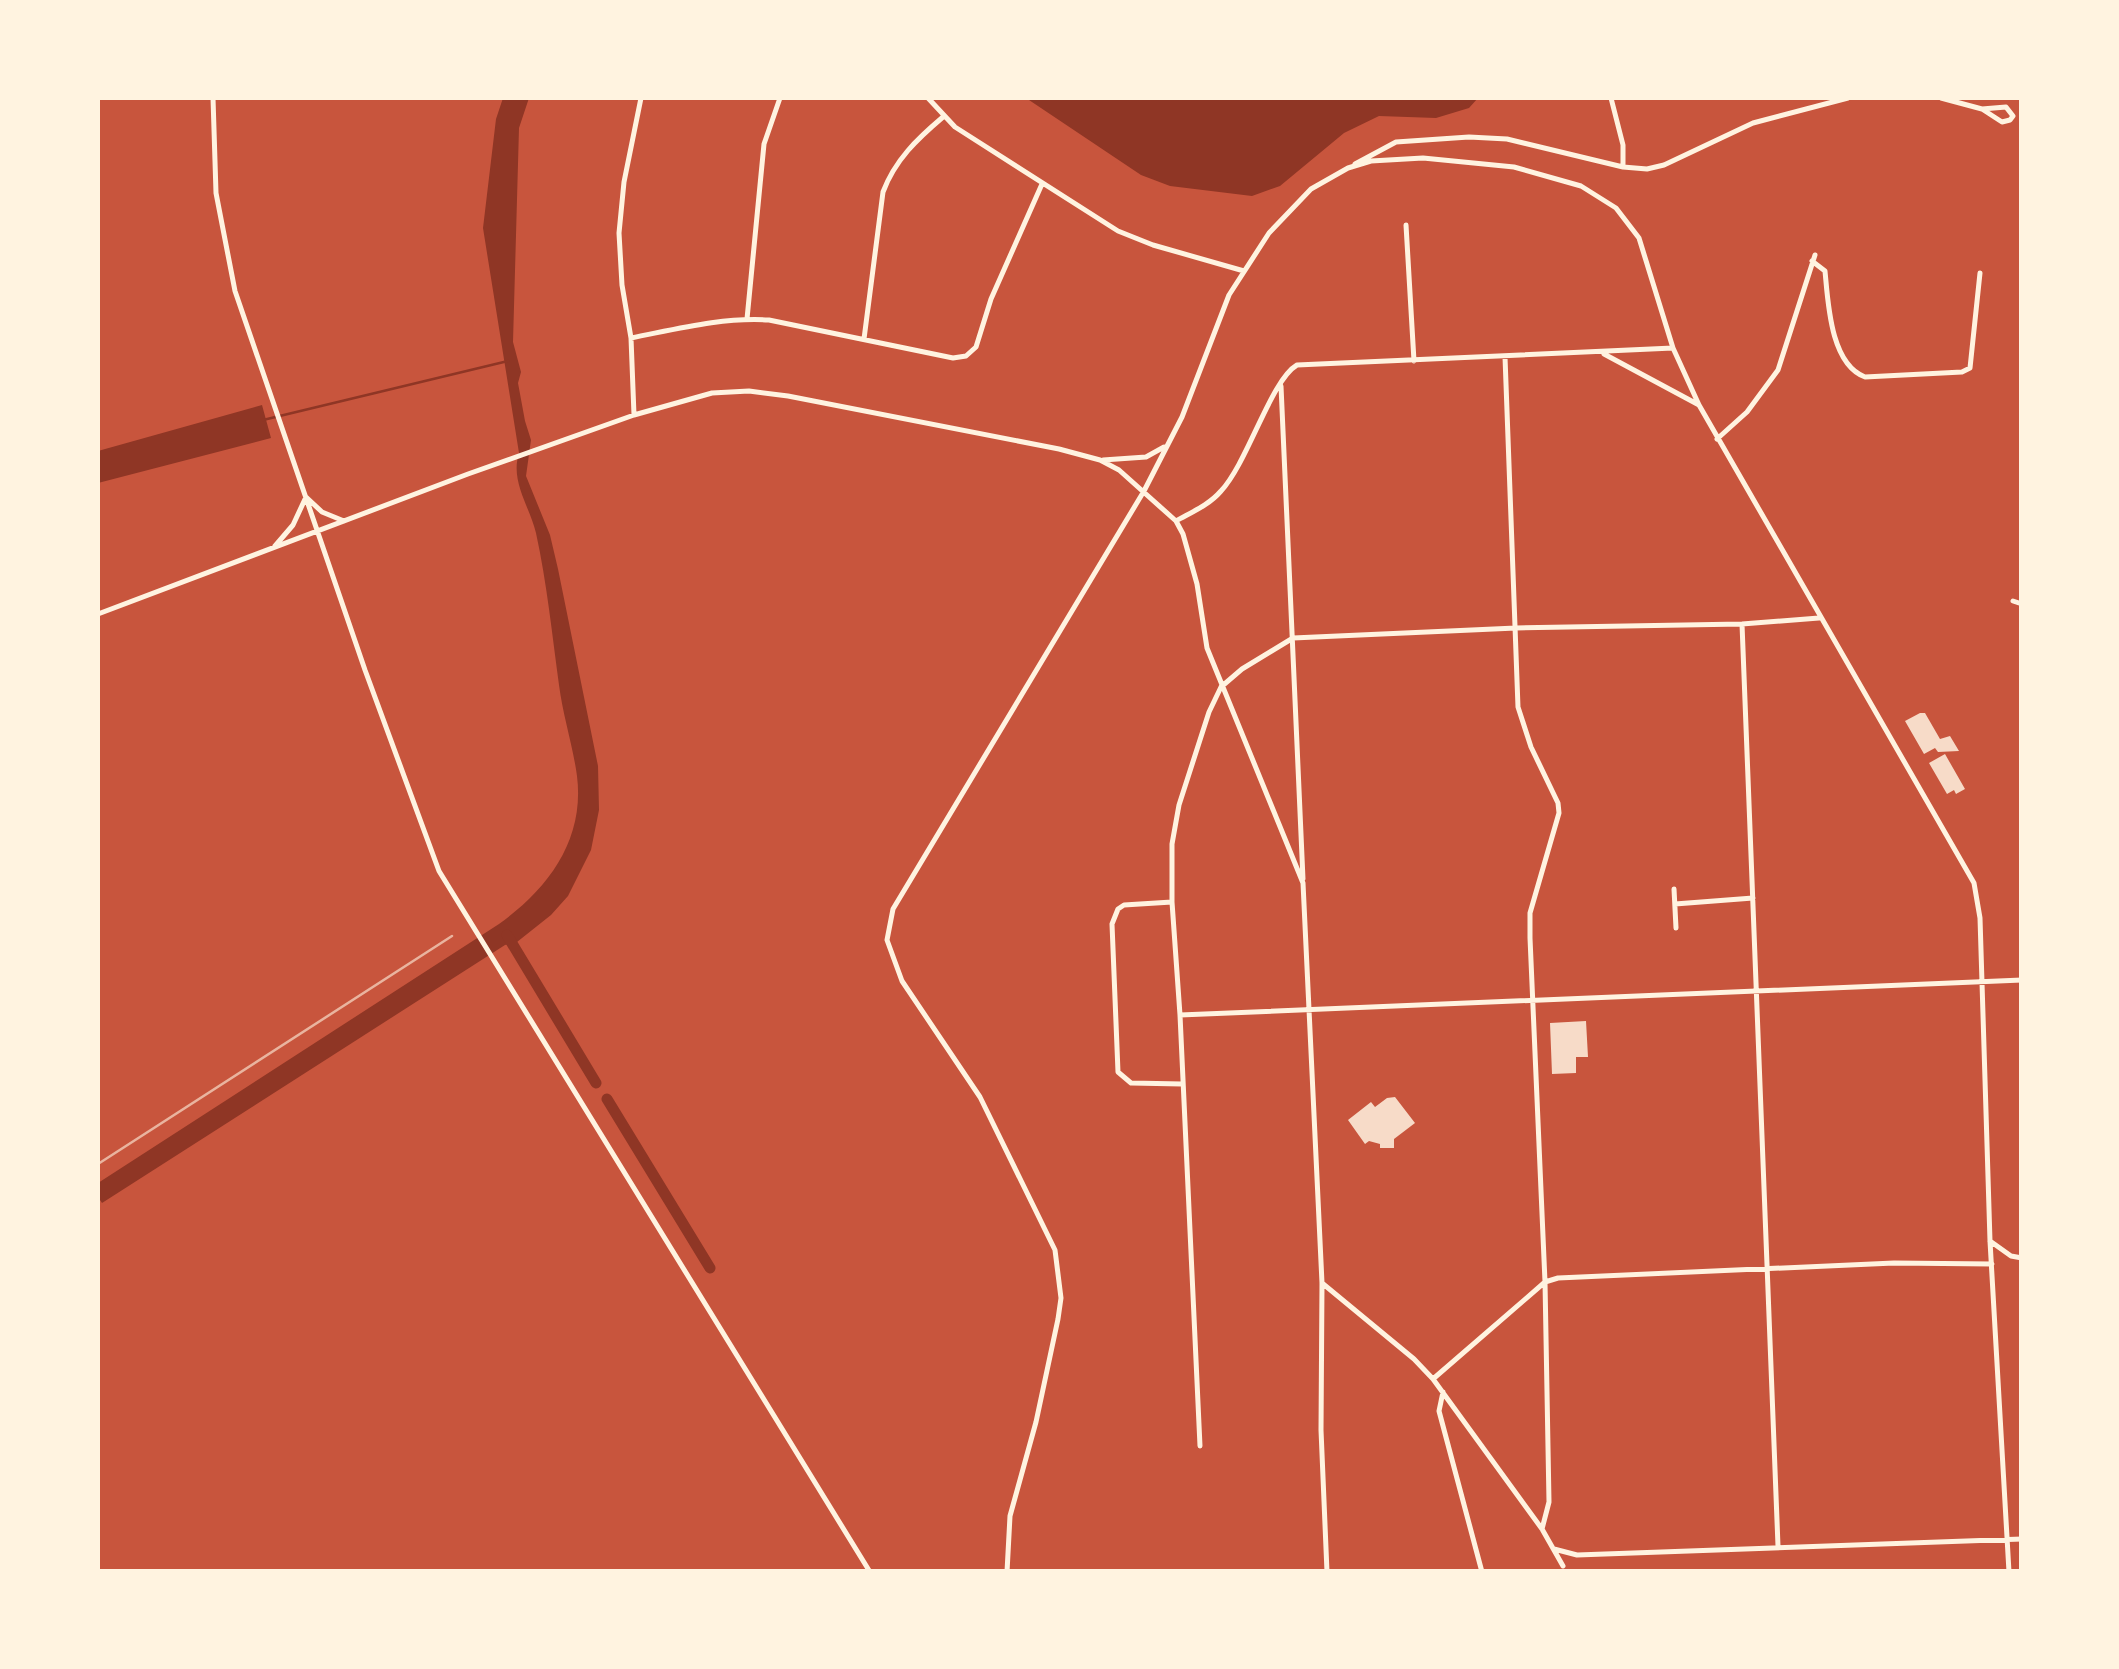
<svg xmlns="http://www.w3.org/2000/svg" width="2119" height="1669" font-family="Lato,sans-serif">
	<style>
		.water { fill: #8f3625 }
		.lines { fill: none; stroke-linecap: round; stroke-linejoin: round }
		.stream { stroke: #8f3625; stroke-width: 2.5 }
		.canal { stroke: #8f3625; stroke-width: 11 }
		.building { fill: #f7dbc8 }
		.minor { stroke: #fff3e0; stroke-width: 5 }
		.rail { stroke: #e9b49f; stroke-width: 2.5 }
	</style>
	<rect width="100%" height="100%" fill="#c8553d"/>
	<path class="water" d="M503 98H529L519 128 513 342 521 372 518 383 525 421 531 440 526 476 550 535 558 569 598 766 599 810 591 850 568 896 551 915 517 942 505 945 102 1203 98 1197V1183L499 924C548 889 585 840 577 776 573 746 563 716 559 685 552 634 547 584 536 533 529 505 510 481 519 453L483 228 496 119Z
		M1026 98H1478L1469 108 1436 118 1379 116 1344 133 1280 186 1252 196 1170 186 1141 175Z
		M262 405 271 438 98 483V451Z"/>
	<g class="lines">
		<path class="stream" d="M1568 98H1576
			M263 420 508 361"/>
		<path class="canal" d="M507 935 596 1083
			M607 1099 710 1268"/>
	</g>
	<path class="building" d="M1920 713H1925L1940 739 1950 736 1959 751 1938 752 1935 748 1924 754 1905 721Z
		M1945 754 1965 789 1956 794 1954 790 1947 794 1929 763Z
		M1586 1021 1588 1057H1576V1073L1552 1074 1550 1023Z
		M1395 1097 1415 1123 1394 1139V1148H1380V1144L1369 1141 1365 1144 1348 1120 1371 1102 1375 1107 1387 1098Z"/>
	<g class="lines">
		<path class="minor" d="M213 98 216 193 235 291 365 670 439 871 870 1572
			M928 98 955 127 1118 231 1153 245 1244 271
			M1611 98 1623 145V167
			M1941 98 1982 109 2002 122 2010 120 2013 116 2006 107 1982 109
			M1355 164 1396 142 1469 137 1507 139 1623 167 1647 169 1664 165 1753 123 1848 98
			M1406 225 1414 361
			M1812 261 1825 271C1828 301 1830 364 1865 377L1962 372 1970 368 1980 273
			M747 319 764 144 780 98
			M631 338C677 329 722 317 769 320L953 358 966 356 976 347 991 299 1042 184
			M864 339 883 192C895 160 917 139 943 117
			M1604 354 1699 405
			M1505 357 1518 707 1531 747 1558 803 1559 813 1530 913V938L1545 1282 1549 1502 1542 1529
			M1281 386 1303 879
			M634 415 631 338 622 285 619 233 624 182 641 98
			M1717 439 1747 412 1778 370 1815 255
			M1103 460 1146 457 1164 447
			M1176 521C1192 512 1209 505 1221 491 1248 462 1271 380 1297 365L1673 348
			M275 546 293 525 306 497 322 512 344 521
			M2013 601 2022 604
			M98 614 468 474 634 415 712 393 749 391 788 396 1059 449 1100 460 1119 470 1176 521 1183 534 1197 584 1207 648 1303 883 1322 1283 1321 1430 1327 1572
			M1742 624 1778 1546
			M1674 889 1676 928
			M1172 902 1124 905 1118 909 1112 924 1118 1072 1131 1083 1182 1084
			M1675 904 1753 898
			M1180 1015 2022 980
			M1990 1241 2011 1256 2022 1258
			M1322 1283 1414 1359 1433 1379 1542 1529 1563 1566
			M1433 1379 1545 1282 1558 1278 1894 1263 1992 1264
			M1443 1392 1439 1411 1482 1572
			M1200 1446 1180 1015 1172 902V844L1179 805 1209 712 1221 687 1242 669 1293 638 1516 628 1742 624 1819 618
			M1554 1549 1577 1555 2022 1539
			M1007 1572 1010 1516 1036 1422 1058 1319 1061 1298 1055 1250 980 1097 902 981 887 940 893 909 1144 491 1182 417 1229 295 1269 233 1311 189 1348 168 1371 161 1423 158 1514 167 1581 186 1616 208 1639 238 1673 348 1699 405 1974 883 1980 918 1990 1241 2009 1572"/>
		<path class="rail" d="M98 1164 452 936"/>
	</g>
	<rect width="2119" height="1669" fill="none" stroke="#fff3e0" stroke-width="200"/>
</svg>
